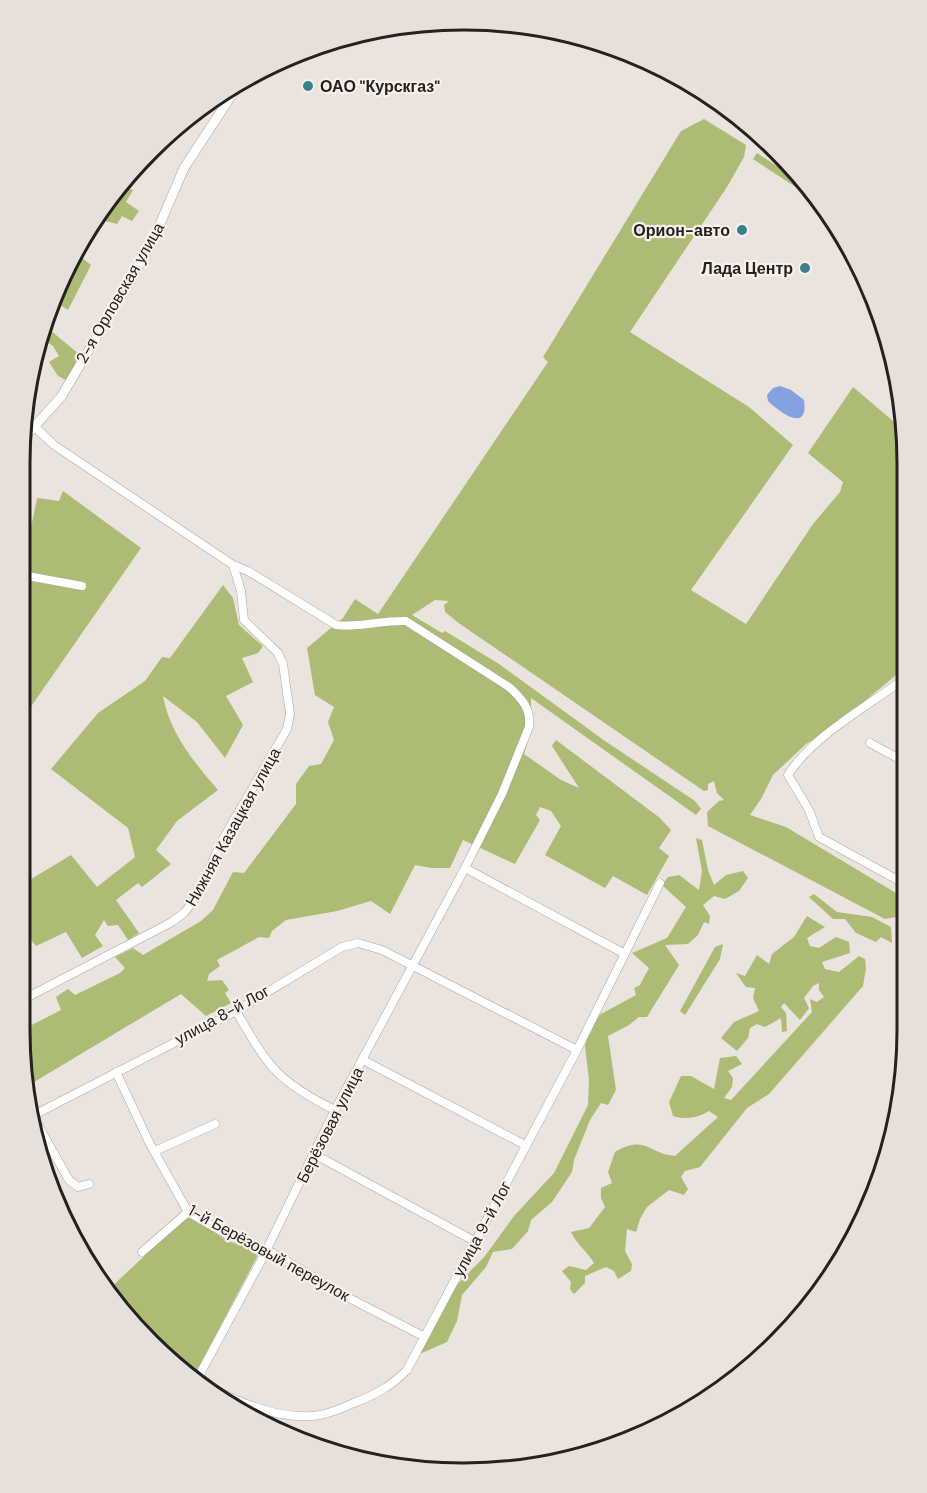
<svg xmlns="http://www.w3.org/2000/svg" width="927" height="1493" font-family="'DM Sans',sans-serif">
	<style>
		.green { fill: #acbc74 }
		.water { fill: #84a2e0 }
		.lines { fill: none; stroke-linecap: round; stroke-linejoin: round }
		.minor-casing { stroke: #aca5a0; stroke-width: 9 }
		.tertiary-casing { stroke: #aca5a0; stroke-width: 10 }
		.primary-casing { stroke: #c2c1c0; stroke-width: 14 }
		.minor { stroke: #fff; stroke-width: 8 }
		.tertiary { stroke: #fff; stroke-width: 9 }
		.primary { stroke: #ffd5bf; stroke-width: 12 }
		.poi-dot { fill: #3a808c; stroke: #f8f0ea; stroke-width: 2 }
		.labels { text-anchor: middle; dominant-baseline: central; stroke-width: 4.5; stroke-linejoin: round; paint-order: stroke }
		.poi-label { font-size: 16px; font-weight: bold; fill: #24211f; stroke: #f8f0ea; text-anchor: end }
		.street-label { font-size: 16px; fill: #24211f; stroke: #f8f0ea }
		.rim { fill: none; stroke: #24211f; stroke-width: 3 }
	</style>
	<rect width="100%" height="100%" fill="#ebe3dd"/>
	<path class="green" d="M704 119 746 145 744 157 727 187 630 332 749 407 793 445 691 590 746 624 813 524 840 492 843 482 808 453 853 387 906 432V667L828 731 806 744 773 775 761 799 750 815 786 827 901 896 905 903 896 917 885 919 708 826 707 812 719 801 724 800 717 793 714 781 708 784V790L704 791 460 624 445 612 444 605 449 601 435 600 412 615 442 633 445 631 499 664 605 741 695 801 701 809 696 815 531 698V730L524 754 561 780 579 788 552 746 556 740 660 818 671 830 659 848 669 856 647 895 613 876 605 888 545 855 561 826 551 811 540 807 536 815 540 820 515 864 463 840 450 868H431L415 865 390 914 371 901 337 911 286 920 272 931 269 938 259 937 217 960 220 966 209 974 207 981 222 980 229 990 225 993 231 1003 206 1016 181 994 29 1085 20 1031 61 1010 56 997 68 989 75 995 120 973 125 968 115 957 133 948 143 955 201 921 213 910 233 872 244 873 296 804V784L309 766 321 764 334 740 328 722 334 707 315 695 307 648 343 618 355 599 378 614 548 362 543 357 681 131Z
		M757 153 805 185 800 190 753 159Z
		M119 185 133 190 126 202 139 211 132 221 122 216 117 224 102 220 81 257 91 265 68 310 59 304 49 319 53 293 111 193Z
		M50 330 80 355 66 380 58 376 49 362 59 356 53 346 41 338Z
		M63 491 141 548 21 721 22 541 28 542 37 498 59 501Z
		M223 585 233 598 239 625 263 646 258 653 242 658 253 682 226 696 243 725 225 758 197 722 163 696C170 734 194 762 218 790L177 821 156 850 171 864 142 887 138 883 116 900 139 933 128 940 118 925 108 926 104 920 95 935 103 946 82 958 66 932 36 946 31 940 20 947V872L28 881 71 855 97 887 135 857 128 828 51 769 98 713 145 681 162 657 170 658Z
		M696 838 702 840 708 870 714 885 726 875 743 871 748 878 739 891 725 899 714 896 703 905 710 916 709 924 704 922 698 935 688 944 665 945 679 965 647 1017H639L629 1025 608 1036 616 1090 608 1105 601 1103 590 1120 574 1160 572 1172 552 1202 531 1220 528 1231 512 1249 493 1252 486 1267 462 1295 457 1321 447 1342 415 1356 451 1291 485 1256 514 1216 554 1173 588 1105 589 1080 585 1046 592 1019 636 995 634 988 640 985 649 968 632 953 667 938 686 907 662 885 668 877 679 875 699 890 702 871Z
		M814 894 837 912 872 917 891 927 892 943 881 937 876 942 856 933 845 919H833L809 897Z
		M807 916 825 927 807 938 810 946 819 948 836 937 849 942 850 953 822 962 825 969 839 972 859 956 865 959 866 969 863 986 769 1094 747 1108 700 1167 685 1171 681 1177 688 1189 684 1195 669 1190 647 1207 640 1219 636 1232 627 1229 625 1251 632 1264 631 1271 618 1279 614 1271 606 1267 585 1276V1283L574 1294 570 1289 571 1282 562 1271 569 1266 586 1270 594 1263C587 1251 577 1245 571 1232L589 1228 605 1207 601 1198V1188L612 1183 608 1172 615 1152C645 1134 649 1154 675 1156L718 1117 709 1111C698 1118 686 1120 673 1116L669 1102 681 1076H691L714 1089 720 1058 736 1056 742 1064 728 1071 733 1078 732 1087 724 1098 731 1100 812 1012 810 999 817 1002 824 997 819 990V983L813 986 804 998 809 1008 800 1020 784 1003 781 1007 786 1013 787 1031 782 1032 781 1018 765 1027 757 1024 750 1028 748 1038 737 1051 721 1038 734 1022 759 1011 753 998 755 988 746 987 736 973 745 976 757 955 769 964 772 954 794 937Z
		M723 944 720 959 685 1015 680 1011 715 947Z
		M192 1217 227 1241 260 1251 192 1380 108 1290 183 1220Z"/>
	<path class="water" d="M780 386 791 390 804 400C809 434 779 412 768 401L767 395 773 388Z"/>
	<g class="lines">
		<g class="minor-casing">
			<path id="minor" d="M22 575 82 586
				M870 743 905 762
				M465 868 625 954
				M905 884 819 837 809 810 788 775C812 736 870 705 905 678
				M20 1001 172 922 185 912 196 897 223 839 287 729 290 714 283 664 278 653 244 620 241 591 233 565 54 445 34 426
				M236 1011C268 1066 276 1081 335 1110
				M363 1060 525 1145
				M116 1072 150 1144 188 1212 228 1235 273 1253 347 1297 423 1336
				M34 1115 236 1011 342 947 358 943 382 950 577 1050
				M34 1118 69 1180 78 1187 89 1184
				M155 1151 215 1124
				M314 1154 476 1242
				M142 1252 188 1212
				M196 1381C231 1398 272 1419 312 1416 327 1415 342 1408 356 1402 377 1394 391 1386 407 1370L577 1050 660 883
				M195 1383 262 1259 335 1110 465 868 502 794 529 727C531 708 522 699 509 687L406 621C382 620 360 628 336 625L248 571 233 565"/>
		</g>
		<g class="tertiary-casing">
			<path id="tertiary" d="M23 439 61 397 151 245 184 168 243 78"/>
		</g>
		<g class="primary-casing">
			<path id="primary" d="M665 68 753 129"/>
		</g>
		<use href="#minor" class="minor"/>
		<use href="#tertiary" class="tertiary"/>
		<use href="#primary" class="primary"/>
	</g>
	<g class="poi-dot">
		<circle cx="308" cy="86" r="6"/>
		<circle cx="742" cy="230" r="6"/>
		<circle cx="805" cy="268" r="6"/>
	</g>
	<g class="labels">
		<g class="poi-label">
			<text x="320" y="86" text-anchor="start">ОАО "Курскгаз"</text>
			<text x="730" y="230">Орион-авто</text>
			<text x="793" y="268">Лада Центр</text>
		</g>
		<g class="street-label">
			<text transform="translate(120 293) rotate(-60)">2-я Орловская улица</text>
			<text transform="translate(233 827) rotate(-61)">Нижняя Казацкая улица</text>
			<text transform="translate(222 1015) rotate(-29)">улица 8-й Лог</text>
			<text transform="translate(330 1125) rotate(-63)">Берёзовая улица</text>
			<text transform="translate(482 1229) rotate(-62)">улица 9-й Лог</text>
			<text transform="translate(269 1253) rotate(29)">1-й Берёзовый переулок</text>
		</g>
	</g>
	<path d="M0 0H927V1493H0ZM463 30H464A433 433 0 0 1 897 463V1030A433 433 0 0 1 464 1463H463A433 433 0 0 1 30 1030V463A433 433 0 0 1 463 30Z" fill="#e7dfda" fill-rule="evenodd"/>
	<path class="rim" d="M463 30H464A433 433 0 0 1 897 463V1030A433 433 0 0 1 464 1463H463A433 433 0 0 1 30 1030V463A433 433 0 0 1 463 30Z"/>
</svg>
